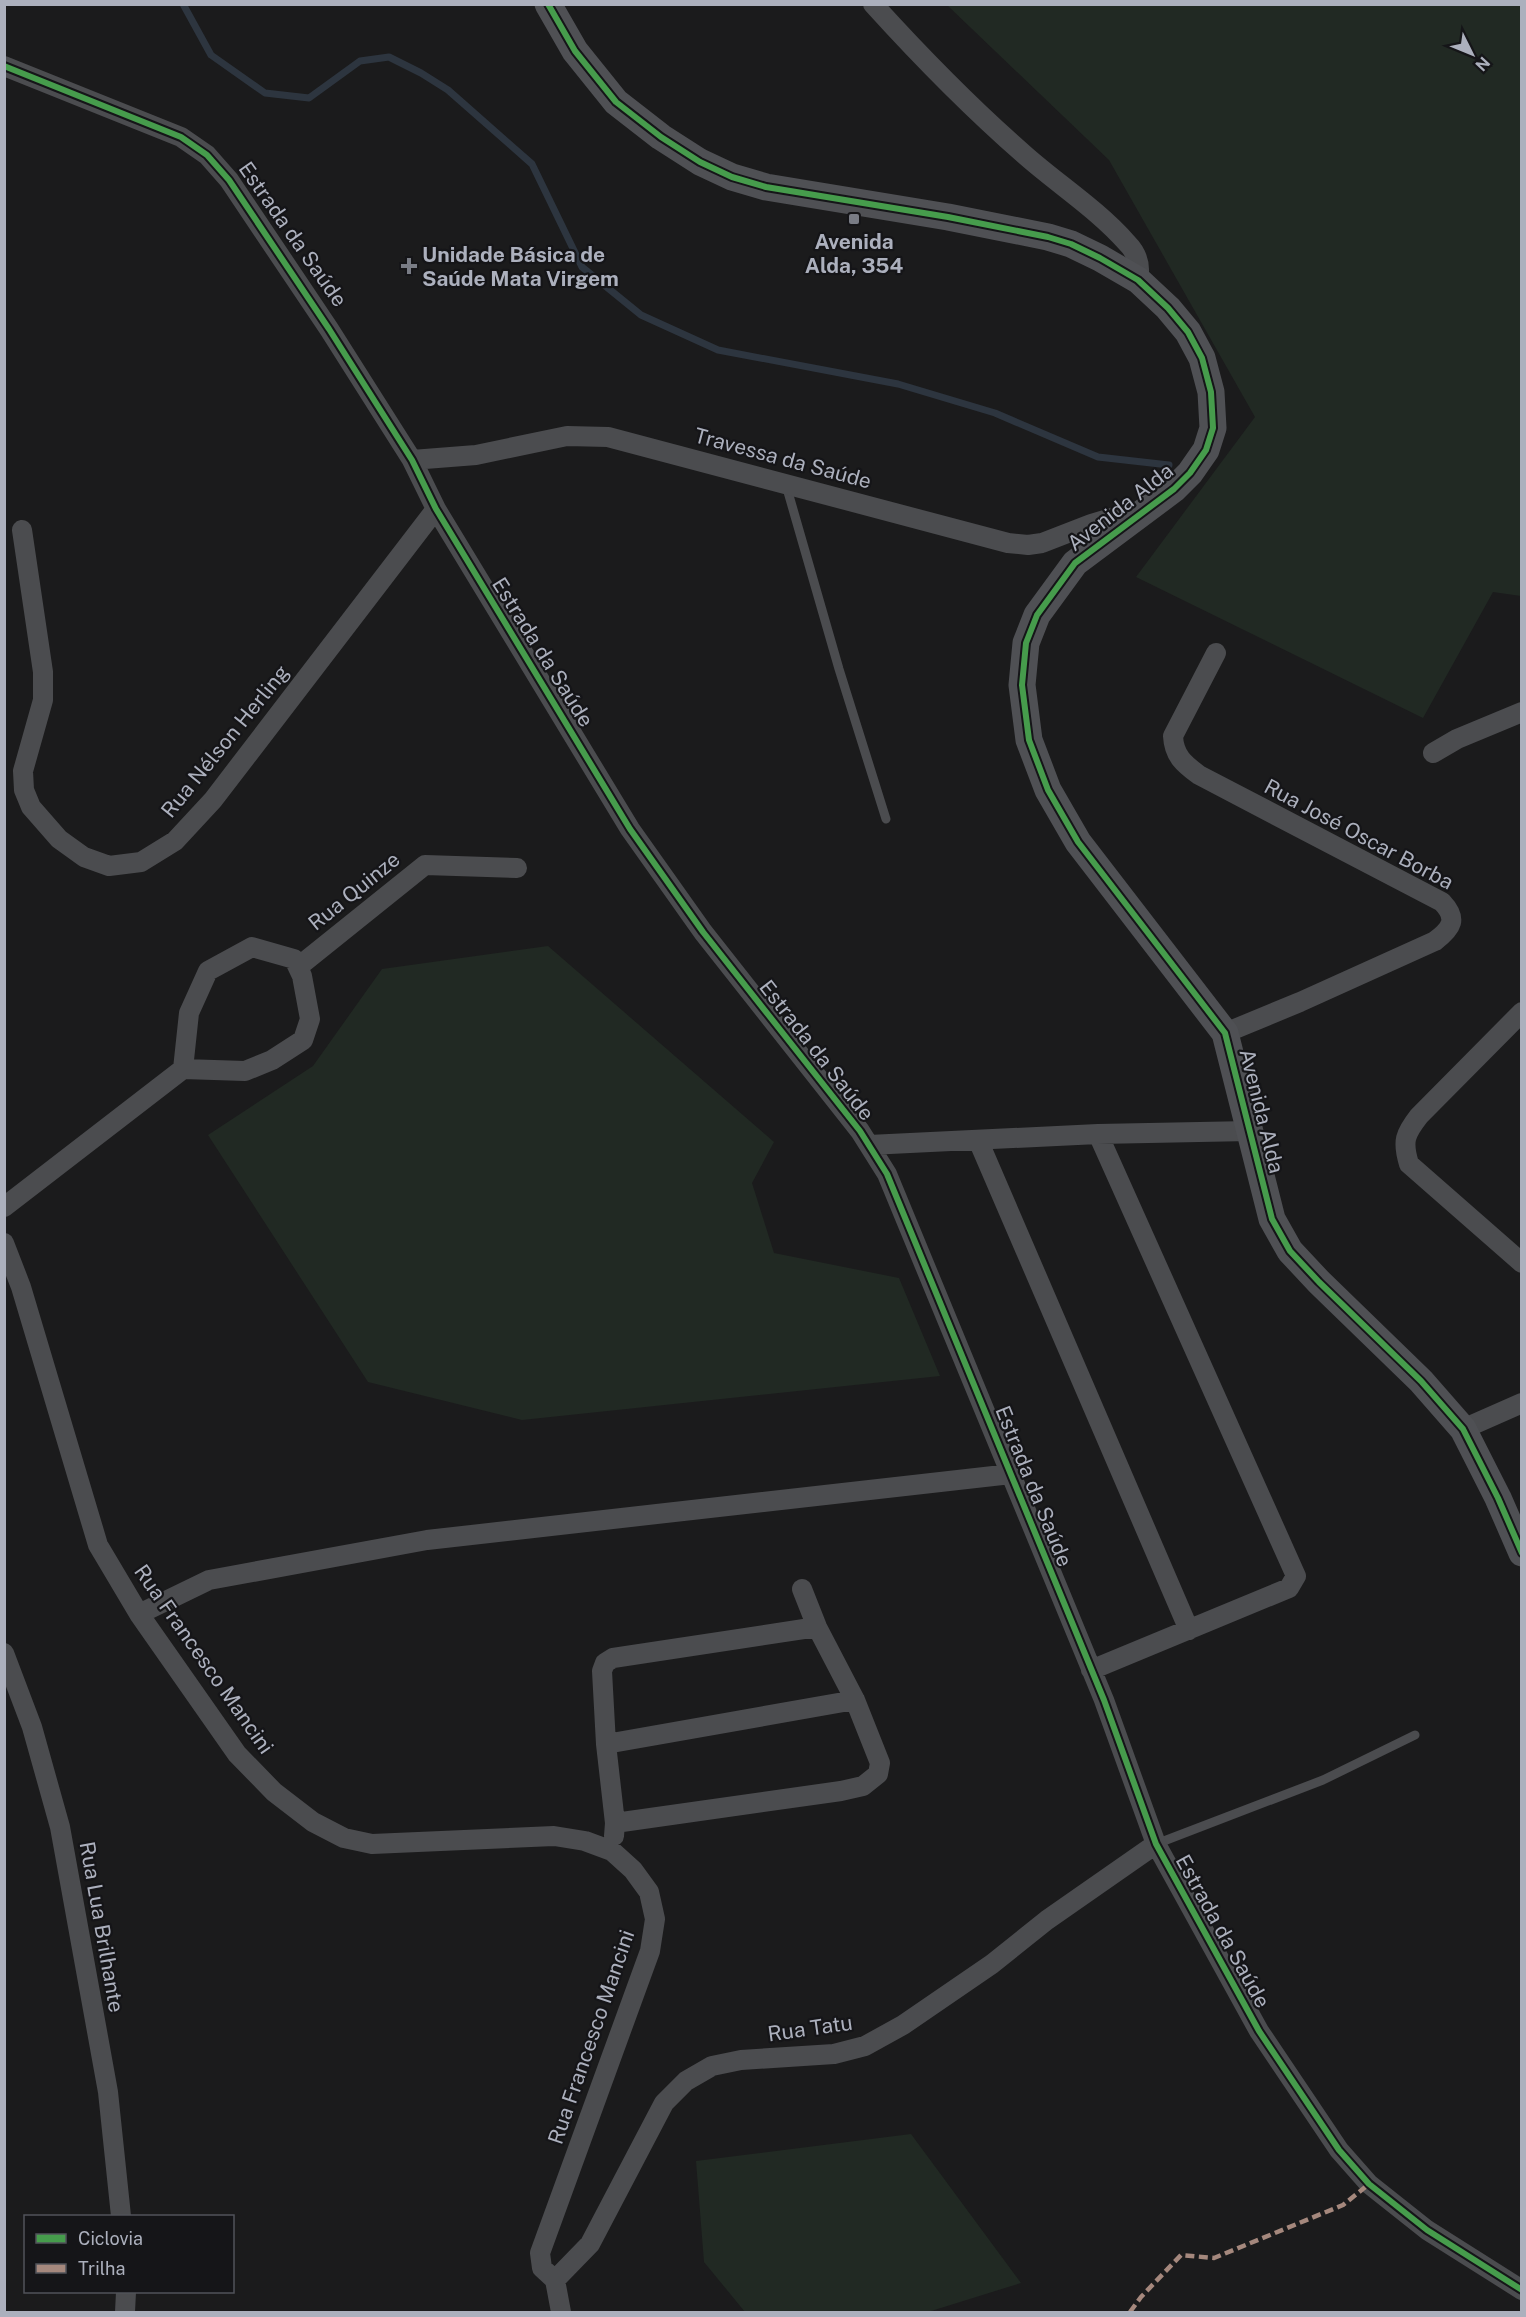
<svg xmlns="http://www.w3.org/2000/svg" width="1526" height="2317" font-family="'Public Sans',sans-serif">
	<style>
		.green { fill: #212923 }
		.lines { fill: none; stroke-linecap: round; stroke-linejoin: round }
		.stream { stroke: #2d353f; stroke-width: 7 }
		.lane { stroke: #4b4c4f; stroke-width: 9 }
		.street { stroke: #4b4c4f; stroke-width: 20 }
		.secondary { stroke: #4f5054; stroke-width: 27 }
		.quiet { stroke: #a5887d; stroke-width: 4.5; stroke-dasharray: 9 4.5; stroke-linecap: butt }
		.cycleway-casing { stroke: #151518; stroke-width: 10 }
		.cycleway { stroke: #469c4c; stroke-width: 6 }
		.poi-dot { fill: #797c85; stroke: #151518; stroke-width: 2 }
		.labels { text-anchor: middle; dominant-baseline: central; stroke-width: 4.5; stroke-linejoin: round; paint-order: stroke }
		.street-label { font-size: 21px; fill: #acb0bd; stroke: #151518 }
		.poi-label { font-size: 21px; font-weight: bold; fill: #acb0bd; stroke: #151518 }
	</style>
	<rect width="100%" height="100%" fill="#1b1b1c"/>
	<path class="green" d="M947 5H1521V596L1493 592 1423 718 1136 577 1255 417 1109 160Z
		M548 946 774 1142 752 1183 774 1253 899 1278 940 1376 522 1420 368 1382 208 1135 313 1066 382 969Z
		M911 2134 1021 2283 928 2312H745L704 2262 696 2161Z"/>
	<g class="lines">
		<path class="stream" d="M183 4 211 55 265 93 309 98 360 61 389 57 421 73 448 90 532 164 582 267 641 315 718 350 898 384 995 413 1098 457 1169 465"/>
		<path class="lane" d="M786 485 839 669 886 819
			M1156 1844 1323 1780 1415 1735"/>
		<path class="street" d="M873 4C922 58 972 109 1026 156 1059 185 1098 210 1127 243 1137 253 1141 266 1138 280
			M4 66 181 137 207 155 229 180 329 329 412 460 436 509 630 829 703 932 860 1131 887 1174 1104 1700 1156 1844 1259 2031 1339 2150 1369 2184 1427 2230 1522 2290
			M412 460 476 455 567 436 608 437 1008 543 1028 545 1042 543 1091 524 1118 516H1137
			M22 530 43 672V700L23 771 24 790 31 807 59 839 84 857 109 866 141 862 175 841 213 800 436 509
			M1216 653 1173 736C1174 756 1184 764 1199 775L1442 902C1458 919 1452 928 1435 941L1300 1002 1225 1033
			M1433 753 1457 739 1522 712
			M298 967 425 865 517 868
			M1522 1012 1419 1116C1405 1134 1402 1141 1409 1164L1522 1263
			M978 1140 1189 1630
			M869 1145 1098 1134 1250 1131
			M4 1207 183 1069 245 1071 272 1060 303 1040 310 1019 302 976 294 959 252 947 208 971 189 1013 183 1069
			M4 1243 21 1287 98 1545 139 1614 237 1754 274 1792 313 1822 344 1838 372 1844 554 1836 585 1841 612 1851 633 1870 649 1892 655 1919 650 1951 540 2253 542 2268 555 2280
			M1463 1429 1522 1403
			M139 1614 209 1580 427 1540 1011 1474
			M4 1653 32 1727 60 1827 108 2092 121 2216
			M1091 1670 1289 1588 1296 1576 1098 1134
			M606 1744 855 1700
			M615 1823 841 1791 863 1786 878 1774 880 1763 855 1700 817 1627 802 1589
			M614 1836 615 1823 606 1744 602 1671 605 1663 613 1658 817 1627
			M125 2312 126 2292
			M561 2312 555 2280 590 2244 664 2103 686 2081 712 2066 741 2060 834 2054 865 2046 903 2025 992 1964 1047 1920 1156 1844"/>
		<path class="secondary" d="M548 4 575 51 616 102 661 137 700 162 732 177 766 187 948 217 1048 237 1071 244 1100 258 1138 280 1168 308 1188 332 1202 358 1211 392 1213 428 1206 450 1190 473 1174 489 1075 563 1037 615 1026 643 1022 685 1029 740 1048 790 1078 842 1225 1033 1272 1219 1290 1251 1319 1282 1421 1381 1463 1429 1498 1498 1522 1553"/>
		<path class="quiet" d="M1130 2312 1141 2297 1181 2255 1214 2258 1343 2205 1369 2184"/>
		<g class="cycleway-casing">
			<path id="cycleway" d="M548 4 575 51 616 102 661 137 700 162 732 177 766 187 948 217 1048 237 1071 244 1100 258 1138 280 1168 308 1188 332 1202 358 1211 392 1213 428 1206 450 1190 473 1174 489 1075 563 1037 615 1026 643 1022 685 1029 740 1048 790 1078 842 1225 1033 1272 1219 1290 1251 1319 1282 1421 1381 1463 1429 1498 1498 1522 1553
				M4 66 181 137 207 155 229 180 329 329 412 460 436 509 630 829 703 932 860 1131 887 1174 1104 1700 1156 1844 1259 2031 1339 2150 1369 2184 1427 2230 1522 2290"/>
		</g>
		<use href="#cycleway" class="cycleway"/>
	</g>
	<g class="poi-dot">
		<rect x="848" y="213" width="12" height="12" rx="3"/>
		<path d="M406 257h6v6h6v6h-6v6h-6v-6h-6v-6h6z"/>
	</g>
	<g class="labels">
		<g class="street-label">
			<text transform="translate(293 234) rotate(55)">Estrada da Saúde</text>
			<text transform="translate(783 458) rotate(15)">Travessa da Saúde</text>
			<text transform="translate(1120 507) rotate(-38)">Avenida Alda</text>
			<text transform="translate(543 652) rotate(58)">Estrada da Saúde</text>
			<text transform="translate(225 741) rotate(-51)">Rua Nélson Herling</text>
			<text transform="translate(1359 834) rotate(28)">Rua José Oscar Borba</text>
			<text transform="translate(354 891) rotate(-39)">Rua Quinze</text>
			<text transform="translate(817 1050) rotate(52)">Estrada da Saúde</text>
			<text transform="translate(1262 1111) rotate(76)">Avenida Alda</text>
			<text transform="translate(1034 1486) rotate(68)">Estrada da Saúde</text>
			<text transform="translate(204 1659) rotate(55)">Rua Francesco Mancini</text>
			<text transform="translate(102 1927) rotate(80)">Rua Lua Brilhante</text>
			<text transform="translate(1223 1931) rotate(61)">Estrada da Saúde</text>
			<text transform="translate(810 2028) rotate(-8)">Rua Tatu</text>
			<text transform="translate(591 2037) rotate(-71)">Rua Francesco Mancini</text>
		</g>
		<g class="poi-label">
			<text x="854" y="241">Avenida<tspan x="854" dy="24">Alda, 354</tspan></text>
			<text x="422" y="254" text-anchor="start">Unidade Básica de<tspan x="422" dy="24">Saúde Mata Virgem</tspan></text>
		</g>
	</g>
	<rect width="1526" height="2317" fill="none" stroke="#acb0bd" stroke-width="12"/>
	<rect x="24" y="2215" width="210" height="78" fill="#151518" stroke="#51535a" stroke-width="1.5"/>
	<rect x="36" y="2234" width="30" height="9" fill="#469c4c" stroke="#51535a" stroke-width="1.5"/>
	<text x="78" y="2245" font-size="18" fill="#acb0bd">Ciclovia</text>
	<rect x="36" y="2264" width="30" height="9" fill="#a5887d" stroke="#51535a" stroke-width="1.5"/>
	<text x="78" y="2275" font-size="18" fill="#acb0bd">Trilha</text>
	<g transform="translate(1472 54) rotate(133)" stroke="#151518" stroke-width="4.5" paint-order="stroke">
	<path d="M0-4.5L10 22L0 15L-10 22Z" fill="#acb0bd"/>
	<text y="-9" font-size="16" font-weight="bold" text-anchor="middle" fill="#acb0bd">N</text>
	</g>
</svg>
